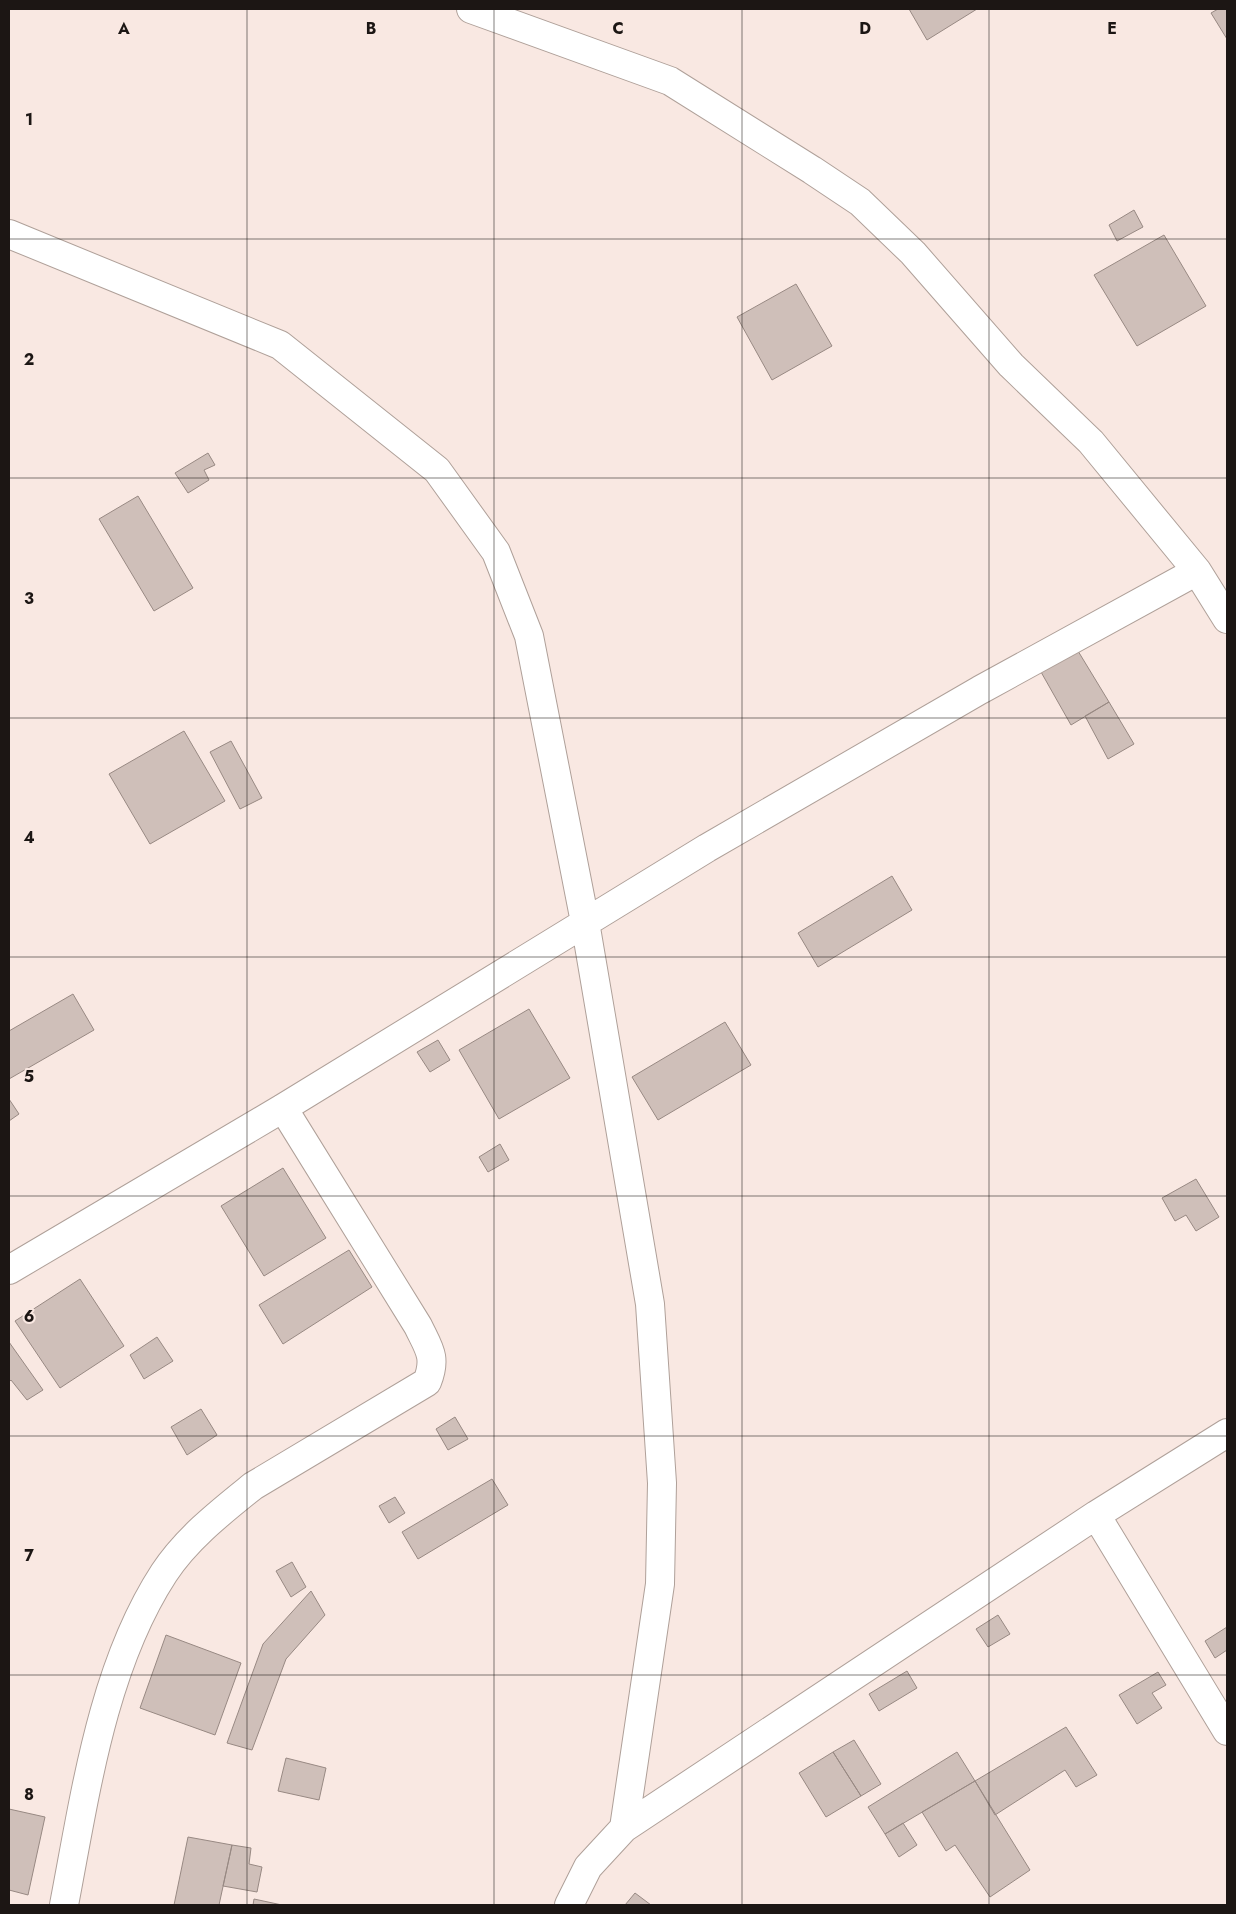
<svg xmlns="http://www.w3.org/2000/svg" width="1236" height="1914" font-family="Jost,sans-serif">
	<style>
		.building { fill: #cfbfb9; stroke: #988983 }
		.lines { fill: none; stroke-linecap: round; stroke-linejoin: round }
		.minor-casing { stroke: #afa099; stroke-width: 30 }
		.minor { stroke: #fff; stroke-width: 28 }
		.grid { fill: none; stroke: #1c1614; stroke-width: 1; stroke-opacity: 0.55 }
		.grid-label { font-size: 16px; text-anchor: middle; font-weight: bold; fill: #1c1614; stroke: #f9e8e2; stroke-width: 4; stroke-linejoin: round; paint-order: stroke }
	</style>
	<rect width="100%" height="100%" fill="#f9e8e2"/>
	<path class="building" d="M909 9H977L927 40Z
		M1218 9H1227V39L1211 13Z
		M1134 210 1143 227 1117 241 1109 225Z
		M1164 235 1206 306 1137 346 1094 275Z
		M796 284 832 346 772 380 737 317Z
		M208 453 215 465 204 470 209 480 188 493 175 473Z
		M138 496 193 588 154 611 99 519Z
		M1078 651 1109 702 1071 725 1041 672Z
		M1109 702 1134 744 1108 759 1085 716Z
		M184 731 225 801 150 844 109 774Z
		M231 741 262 798 240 809 210 752Z
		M892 876 912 910 818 967 798 933Z
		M73 994 94 1030 9 1079V1031Z
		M529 1009 570 1078 499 1119 459 1050Z
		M725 1022 751 1065 658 1120 632 1077Z
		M438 1040 450 1060 430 1072 417 1052Z
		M9 1099 19 1114 9 1121Z
		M500 1144 509 1160 488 1172 479 1157Z
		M283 1168 326 1238 264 1276 221 1206Z
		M1196 1179 1219 1217 1196 1231 1186 1215 1175 1221 1162 1198Z
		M349 1250 372 1287 283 1344 259 1305Z
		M80 1279 124 1346 60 1388 15 1321Z
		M157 1337 173 1361 144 1379 130 1355Z
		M9 1342 43 1390 27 1400 11 1380 9 1382Z
		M201 1409 217 1435 187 1455 171 1427Z
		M455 1417 468 1439 448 1450 436 1429Z
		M492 1479 508 1505 418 1559 402 1532Z
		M395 1497 405 1513 389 1523 379 1506Z
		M292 1562 306 1587 291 1597 276 1571Z
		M311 1591 325 1615 286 1659 252 1750 227 1743 263 1644Z
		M998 1615 1010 1634 988 1647 976 1629Z
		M1227 1627V1650L1215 1658 1205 1641Z
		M166 1635 241 1663 215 1735 140 1708Z
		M907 1671 917 1688 879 1711 869 1694Z
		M1158 1672 1166 1685 1152 1693 1162 1708 1137 1724 1119 1695Z
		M1066 1727 1097 1775 1076 1787 1065 1770 995 1815 975 1781Z
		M854 1740 881 1784 861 1796 833 1752Z
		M833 1752 861 1796 826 1817 799 1773Z
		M957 1752 975 1781 885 1834 868 1807Z
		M286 1758 326 1768 319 1800 278 1791Z
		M975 1781 1030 1870 990 1897 955 1845 946 1851 922 1812Z
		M9 1809 45 1817 28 1895 9 1890Z
		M903 1823 917 1845 899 1857 885 1834Z
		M188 1837 232 1845 219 1905H174Z
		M232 1845 251 1848 249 1864 262 1867 257 1892 223 1886Z
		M635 1893 651 1905H625Z
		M254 1899 282 1905H253Z"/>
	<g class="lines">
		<g class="minor-casing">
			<path id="minor" d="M471 9 670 81 812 170 860 202 913 253 1011 365 1091 442 1197 571 1227 619
				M9 234 280 345 437 470 496 552 529 636 585 922 650 1304 662 1483 660 1584 624 1828
				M9 1270 283 1108 707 848 980 690 1197 571
				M1096 1515 1227 1731
				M64 1905C85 1796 102 1668 164 1573 187 1538 222 1511 253 1486L427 1382C437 1357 429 1349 418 1326L283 1108
				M569 1905 588 1867 624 1828 1096 1515 1227 1433"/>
		</g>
		<use href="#minor" class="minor"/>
	</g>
	<path class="grid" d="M247 9V1905M494 9V1905M742 9V1905M989 9V1905M9 239H1227M9 478H1227M9 718H1227M9 957H1227M9 1196H1227M9 1436H1227M9 1675H1227"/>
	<g class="grid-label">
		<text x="124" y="34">A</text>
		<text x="371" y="34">B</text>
		<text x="618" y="34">C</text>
		<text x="865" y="34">D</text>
		<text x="1112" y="34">E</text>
		<text x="29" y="125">1</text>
		<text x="29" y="365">2</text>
		<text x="29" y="604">3</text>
		<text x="29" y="843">4</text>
		<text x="29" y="1082">5</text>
		<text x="29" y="1322">6</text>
		<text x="29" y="1561">7</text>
		<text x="29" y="1800">8</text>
	</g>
	<rect width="1236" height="1914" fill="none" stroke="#1c1614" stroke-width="20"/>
</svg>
